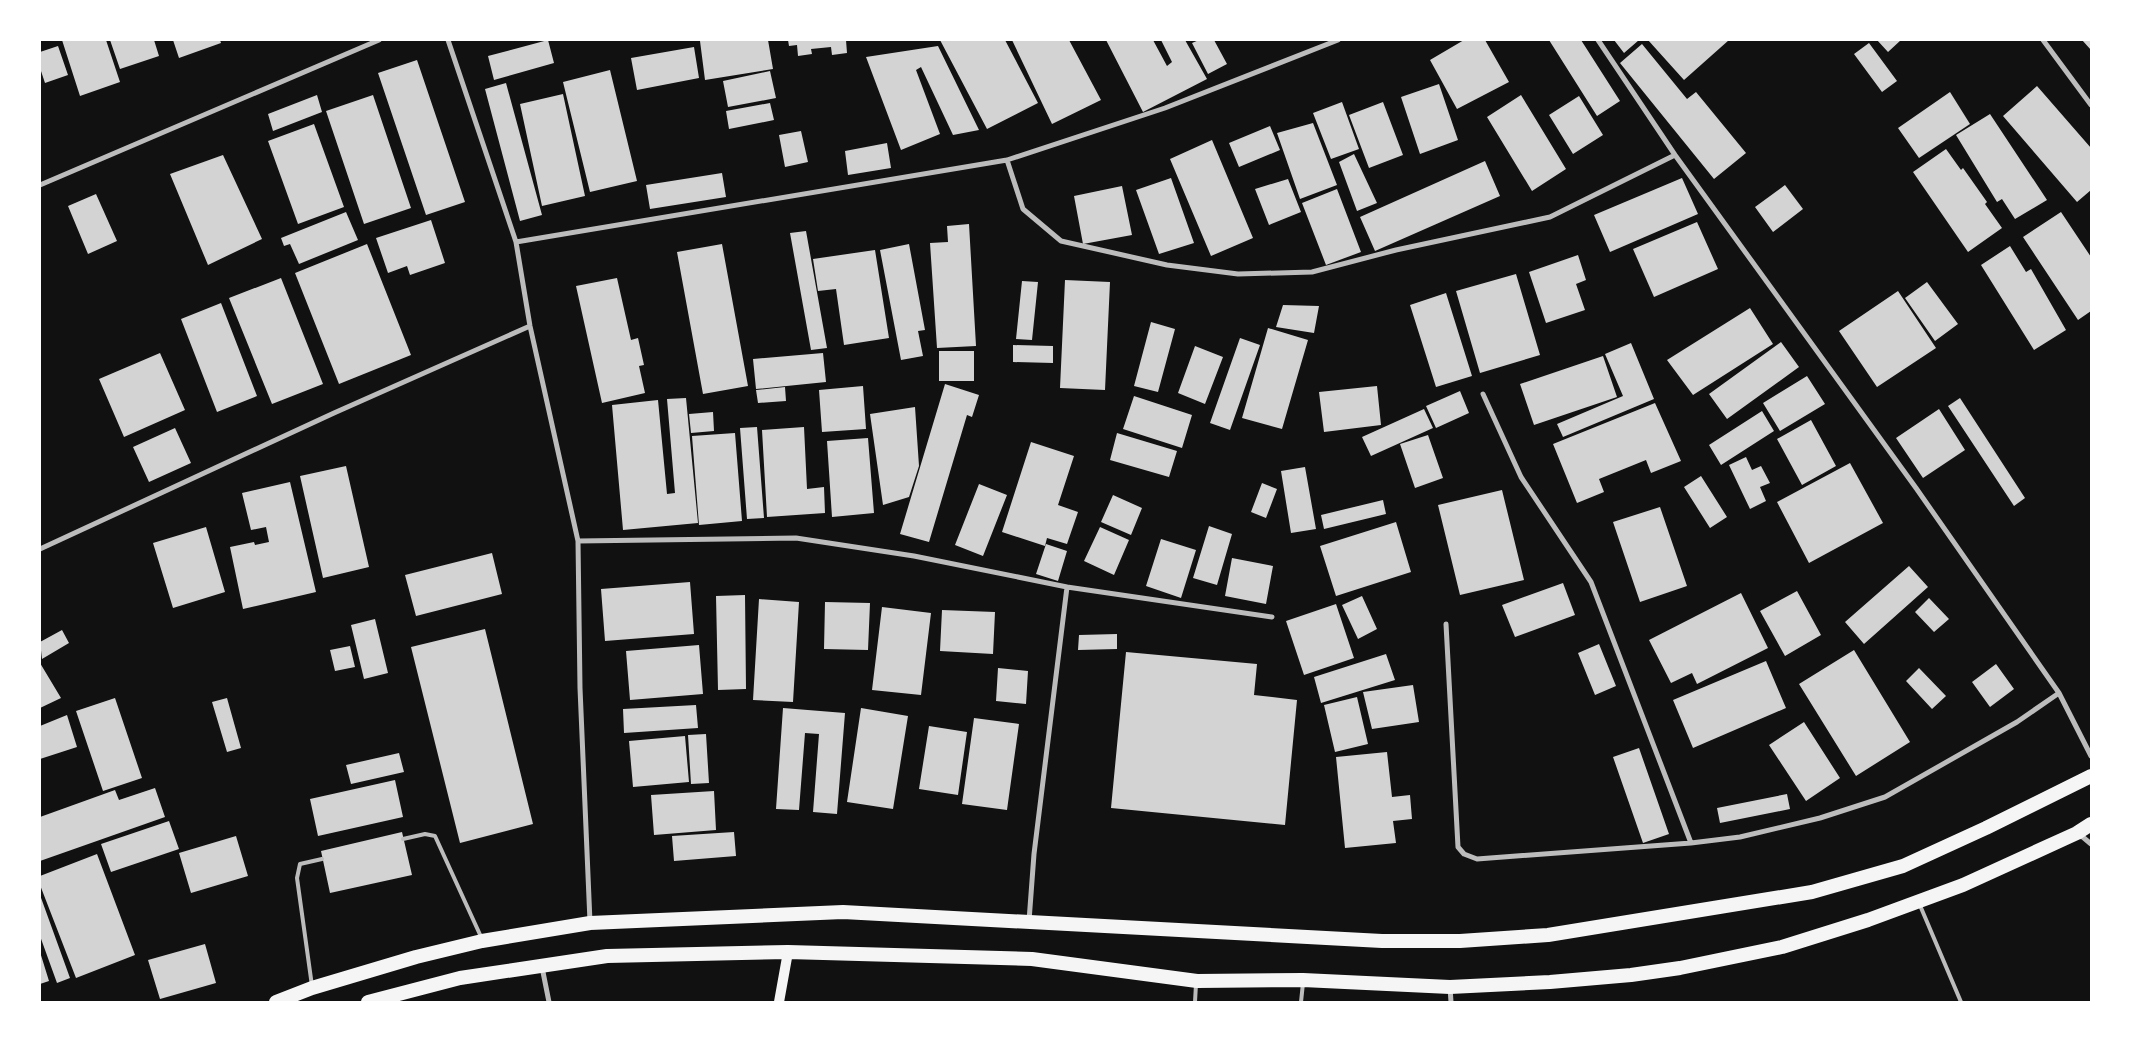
<svg xmlns="http://www.w3.org/2000/svg" width="2131" height="1042" font-family="'IBM Plex Sans',sans-serif">
	<style>
		.building { fill: #d3d3d3 }
		.lines { fill: none; stroke-linecap: round; stroke-linejoin: round }
		.service { stroke: #bcbcbc; stroke-width: 4 }
		.minor { stroke: #bcbcbc; stroke-width: 5 }
		.secondary { stroke: #f5f5f5; stroke-width: 10 }
		.trunk { stroke: #f5f5f5; stroke-width: 14 }
	</style>
	<rect width="100%" height="100%" fill="#111"/>
	<path class="building" d="M62 40H106L120 82 80 96Z
		M110 40H154L159 56 120 69Z
		M173 40H220L221 43 179 58Z
		M548 40 554 63 494 80 488 56Z
		M709 40H768L773 69 705 80 700 41Z
		M788 40H846L847 53 832 55 831 47 811 49 812 54 798 56 797 45 789 46Z
		M940 40H1005L1038 103 987 129Z
		M1012 40H1069L1101 100 1052 124Z
		M1106 40H1153L1167 66 1172 62 1161 40H1185L1207 79 1143 112Z
		M1199 40H1214L1227 64 1208 74 1192 43Z
		M1464 40H1485L1509 82 1457 109 1430 60Z
		M1549 40H1581L1620 101 1597 116Z
		M1614 40H1639L1624 53Z
		M1648 40H1729L1684 80Z
		M1877 40H1901L1888 52Z
		M2082 40H2091V50Z
		M1869 43 1897 81 1882 92 1854 54Z
		M1642 44 1687 99 1696 92 1746 153 1714 179 1620 63Z
		M58 46 68 75 45 83 40 68V52Z
		M938 46 979 130 953 135 921 67 916 70 940 134 901 150 866 57Z
		M694 47 699 78 637 90 631 58Z
		M417 60 465 202 426 215 378 73Z
		M610 70 637 181 590 192 563 82Z
		M770 71 776 98 728 107 723 81Z
		M506 83 542 215 520 221 485 89Z
		M1439 84 1458 140 1420 154 1401 97Z
		M2037 86 2091 148V190L2077 202 2003 116Z
		M1950 92 1970 124 1919 158 1898 128Z
		M563 94 585 196 542 206 520 104Z
		M317 95 322 112 273 131 268 114Z
		M373 95 411 208 364 224 326 111Z
		M1521 95 1566 169 1532 191 1487 117Z
		M1579 96 1603 135 1573 154 1549 115Z
		M1342 102 1359 149 1331 159 1313 113Z
		M1383 102 1403 155 1369 168 1349 115Z
		M770 103 774 120 729 129 726 111Z
		M1990 114 2047 200 2015 219 2002 199 1997 202 1956 135Z
		M1313 123 1337 185 1300 199 1277 133Z
		M314 124 344 207 298 224 268 141Z
		M1270 126 1280 150 1239 167 1229 143Z
		M801 131 808 162 785 167 779 135Z
		M1212 140 1253 238 1211 256 1170 159Z
		M887 143 891 168 848 175 845 151Z
		M1946 149 1961 170 1963 168 1987 202 1985 204 2002 228 1968 252 1913 172Z
		M1354 154 1377 203 1357 211 1339 162Z
		M223 155 262 239 208 265 170 174Z
		M1485 161 1500 196 1375 251 1360 217Z
		M722 173 726 197 650 209 646 185Z
		M1171 178 1194 243 1159 254 1136 190Z
		M1682 178 1698 214 1610 252 1594 215Z
		M1288 179 1301 212 1269 225 1255 189Z
		M1785 185 1803 209 1773 232 1755 207Z
		M1122 186 1132 235 1083 244 1074 196Z
		M1337 189 1361 252 1326 265 1302 203Z
		M96 194 117 241 88 254 68 206Z
		M346 212 358 240 299 264 290 244 284 246 281 238Z
		M2061 212 2091 257V311L2078 320 2023 237Z
		M431 220 445 263 410 275 407 266 388 273 376 238Z
		M1697 222 1718 269 1654 297 1633 249Z
		M969 224 976 346 937 348 930 243 948 242 947 226Z
		M806 231 827 348 811 350 790 233Z
		M367 244 411 355 339 384 295 273Z
		M722 244 748 386 703 394 677 252Z
		M909 244 925 330 918 331 923 356 901 360 880 250Z
		M2010 246 2026 272 2031 269 2066 330 2034 350 1981 265Z
		M875 250 889 338 844 345 836 289 818 291 813 259Z
		M1578 255 1586 280 1576 284 1585 310 1546 323 1529 272Z
		M1516 274 1540 355 1480 373 1456 291Z
		M281 278 323 384 272 404 229 298Z
		M617 278 631 340 638 338 644 365 639 366 645 393 602 403 576 286Z
		M1065 280 1110 282 1105 390 1060 388Z
		M1022 281 1038 282 1032 340 1016 339Z
		M1927 282 1958 324 1935 341 1905 298Z
		M1898 291 1936 348 1877 387 1839 331Z
		M1446 293 1472 376 1436 387 1410 305Z
		M221 303 257 396 217 412 181 319Z
		M1283 305 1319 306 1314 333 1276 327Z
		M1750 308 1773 344 1693 395 1667 360Z
		M1151 322 1175 329 1158 392 1134 386Z
		M1268 328 1308 340 1282 429 1242 418Z
		M1240 338 1260 345 1230 430 1210 423Z
		M1781 342 1799 367 1727 419 1709 394Z
		M1631 343 1654 399 1563 437 1557 424 1623 396 1605 354Z
		M1013 345 1053 346V363L1013 362Z
		M1195 346 1223 357 1205 404 1178 393Z
		M939 351H974V381H939Z
		M160 353 185 410 124 437 99 379Z
		M823 353 826 382 756 389 753 359Z
		M1603 356 1617 397 1534 425 1520 384Z
		M1807 376 1825 404 1780 431 1763 403Z
		M945 384 979 395 972 417 967 415 929 542 900 534Z
		M863 386 866 429 822 432 819 390Z
		M1377 386 1381 425 1324 432 1319 392Z
		M785 387 786 401 758 403 756 390Z
		M1460 391 1469 413 1436 428 1426 406Z
		M1134 396 1192 415 1182 448 1123 429Z
		M686 398 698 523 623 530 612 405 658 400 667 494 675 493 667 399Z
		M1960 398 2025 498 2014 506 1948 406Z
		M1655 403 1681 461 1651 473 1646 460 1599 479 1604 492 1577 503 1553 444Z
		M915 407 919 466 909 497 883 505 870 414Z
		M1424 409 1433 428 1371 456 1362 437Z
		M1939 409 1965 450 1923 478 1896 438Z
		M1762 411 1774 431 1721 465 1709 445Z
		M713 412 714 431 691 433 689 414Z
		M1811 420 1836 466 1802 485 1777 439Z
		M757 427 764 518 747 519 740 428Z
		M804 427 807 489 824 487 825 513 767 517 762 430Z
		M175 428 191 463 149 482 133 447Z
		M735 433 742 521 699 525 692 436Z
		M1117 433 1177 451 1169 477 1110 460Z
		M1428 435 1443 478 1415 488 1400 444Z
		M868 438 874 513 832 517 827 441Z
		M1031 442 1074 456 1058 505 1078 512 1067 544 1047 538 1045 546 1002 532Z
		M1746 457 1752 470 1761 466 1770 483 1760 487 1766 501 1750 509 1729 465Z
		M1850 463 1883 523 1809 563 1777 502Z
		M346 466 369 567 323 578 300 476Z
		M1305 467 1316 529 1291 533 1281 471Z
		M1701 476 1727 517 1710 528 1684 487Z
		M290 482 316 592 243 609 230 547 254 542 255 545 269 542 266 527 251 530 242 493Z
		M1262 483 1277 489 1266 518 1251 512Z
		M979 484 1007 495 983 556 955 545Z
		M1502 490 1524 580 1460 595 1438 505Z
		M1113 495 1142 508 1131 535 1101 522Z
		M1383 500 1386 514 1324 529 1321 515Z
		M1660 507 1687 586 1640 602 1613 522Z
		M1396 522 1411 572 1336 596 1320 546Z
		M1209 526 1232 534 1217 585 1193 578Z
		M206 527 225 592 173 608 153 543Z
		M1100 527 1129 540 1114 575 1084 561Z
		M1161 539 1196 550 1181 598 1146 586Z
		M1046 544 1067 551 1058 581 1036 574Z
		M492 553 502 594 416 616 405 575Z
		M1232 558 1273 566 1266 604 1225 596Z
		M1909 566 1928 587 1864 644 1845 622Z
		M690 582 694 634 605 641 601 589Z
		M1563 583 1575 615 1515 637 1502 605Z
		M1797 591 1821 635 1785 656 1760 611Z
		M1741 593 1768 648 1697 684 1692 673 1671 683 1649 640Z
		M745 595 746 689 718 690 716 596Z
		M1362 596 1377 629 1358 639 1342 605Z
		M1929 598 1949 619 1934 632 1915 612Z
		M759 599 799 602 793 702 753 700Z
		M825 602 870 603 868 650 824 649Z
		M1336 604 1354 658 1304 675 1286 621Z
		M882 607 931 613 921 695 872 690Z
		M942 610 995 612 993 654 940 651Z
		M375 619 388 673 364 679 351 625Z
		M485 629 533 824 460 843 411 647Z
		M62 630 69 643 42 659 40 642Z
		M1117 634V649L1078 650 1079 635Z
		M1599 644 1616 686 1595 695 1578 653Z
		M699 645 703 694 630 700 626 651Z
		M350 646 355 667 335 671 330 650Z
		M1854 650 1910 742 1856 776 1799 684Z
		M1126 652 1257 664 1254 695 1297 700 1285 825 1111 808Z
		M1386 654 1395 680 1321 703 1314 677Z
		M1766 661 1786 708 1693 748 1673 700Z
		M40 663 61 698 40 708Z
		M1996 664 2014 689 1990 707 1972 682Z
		M998 668 1028 671 1026 704 996 701Z
		M1919 668 1946 696 1932 709 1906 681Z
		M1413 685 1419 722 1372 729 1363 692Z
		M1357 697 1368 744 1335 752 1324 705Z
		M115 698 142 778 103 791 76 711Z
		M227 698 241 748 227 752 212 702Z
		M696 705 698 728 624 733 623 709Z
		M783 708 845 713 837 814 813 812 819 734 805 733 799 810 776 809Z
		M861 708 908 716 893 809 847 802Z
		M67 715 77 747 40 759V726Z
		M974 718 1019 724 1007 810 962 804Z
		M1804 722 1840 778 1806 801 1769 745Z
		M929 726 967 732 958 795 919 789Z
		M706 734 709 783 691 784 688 735Z
		M685 736 689 782 633 787 629 741Z
		M1639 748 1669 834 1643 843 1613 757Z
		M1387 752 1392 797 1410 795 1412 819 1393 821 1396 843 1345 848 1336 757Z
		M399 753 404 772 351 784 346 765Z
		M395 780 403 817 318 836 310 799Z
		M155 788 165 817 40 861V817L115 790 119 800Z
		M714 791 716 830 654 835 651 795Z
		M1787 794 1790 809 1720 823 1717 808Z
		M169 821 179 849 111 872 101 844Z
		M402 832 412 875 330 893 321 851Z
		M734 832 736 856 674 861 672 836Z
		M236 836 248 876 191 893 179 853Z
		M97 854 135 955 76 978 40 885V876Z
		M40 895 70 978 57 983 40 936Z
		M205 944 216 983 160 999 148 960Z
		M40 952 49 981 40 984Z"/>
	<g class="lines">
		<path class="service" d="M403 839 425 834 435 836 482 939
			M1919 903 1961 1002
			M312 986 297 878 300 864 322 859
			M1195 1002 1196 984
			M1301 1002 1303 983"/>
		<path class="minor" d="M448 40 516 242 530 326 578 541 580 688 590 922
			M1598 40 1675 155 1916 488 2059 693 2091 756
			M2043 40 2091 105
			M1007 160 1023 209 1061 241 1167 265 1238 274 1312 272 1396 250 1550 217 1675 155
			M40 185 379 40
			M516 242 1007 160 1165 108 1338 40
			M1483 394 1521 477 1591 582 1691 843 1740 837 1820 818 1885 797 2017 722 2059 693
			M578 541 796 538 914 556 1067 587 1034 854 1029 921
			M40 549 334 413 530 326
			M1067 587 1272 617
			M1446 624 1458 847 1464 854 1477 859 1691 843
			M2078 833 2091 844
			M542 967 549 1002
			M1450 987 1451 1002"/>
		<path class="secondary" d="M779 1002 788 952"/>
		<path class="trunk" d="M276 1002 312 988 416 957 482 941 590 923 843 912 1382 941H1460L1548 935 1812 892 1903 866 1986 828 2091 776
			M368 1002 460 978 607 956 788 952 1032 959 1197 981 1303 980 1450 987 1550 982 1631 975 1680 968 1782 947 1868 920 1963 885 2077 833 2091 824"/>
	</g>
	<rect width="2131" height="1042" fill="none" stroke="#ffffff" stroke-width="82"/>
</svg>
